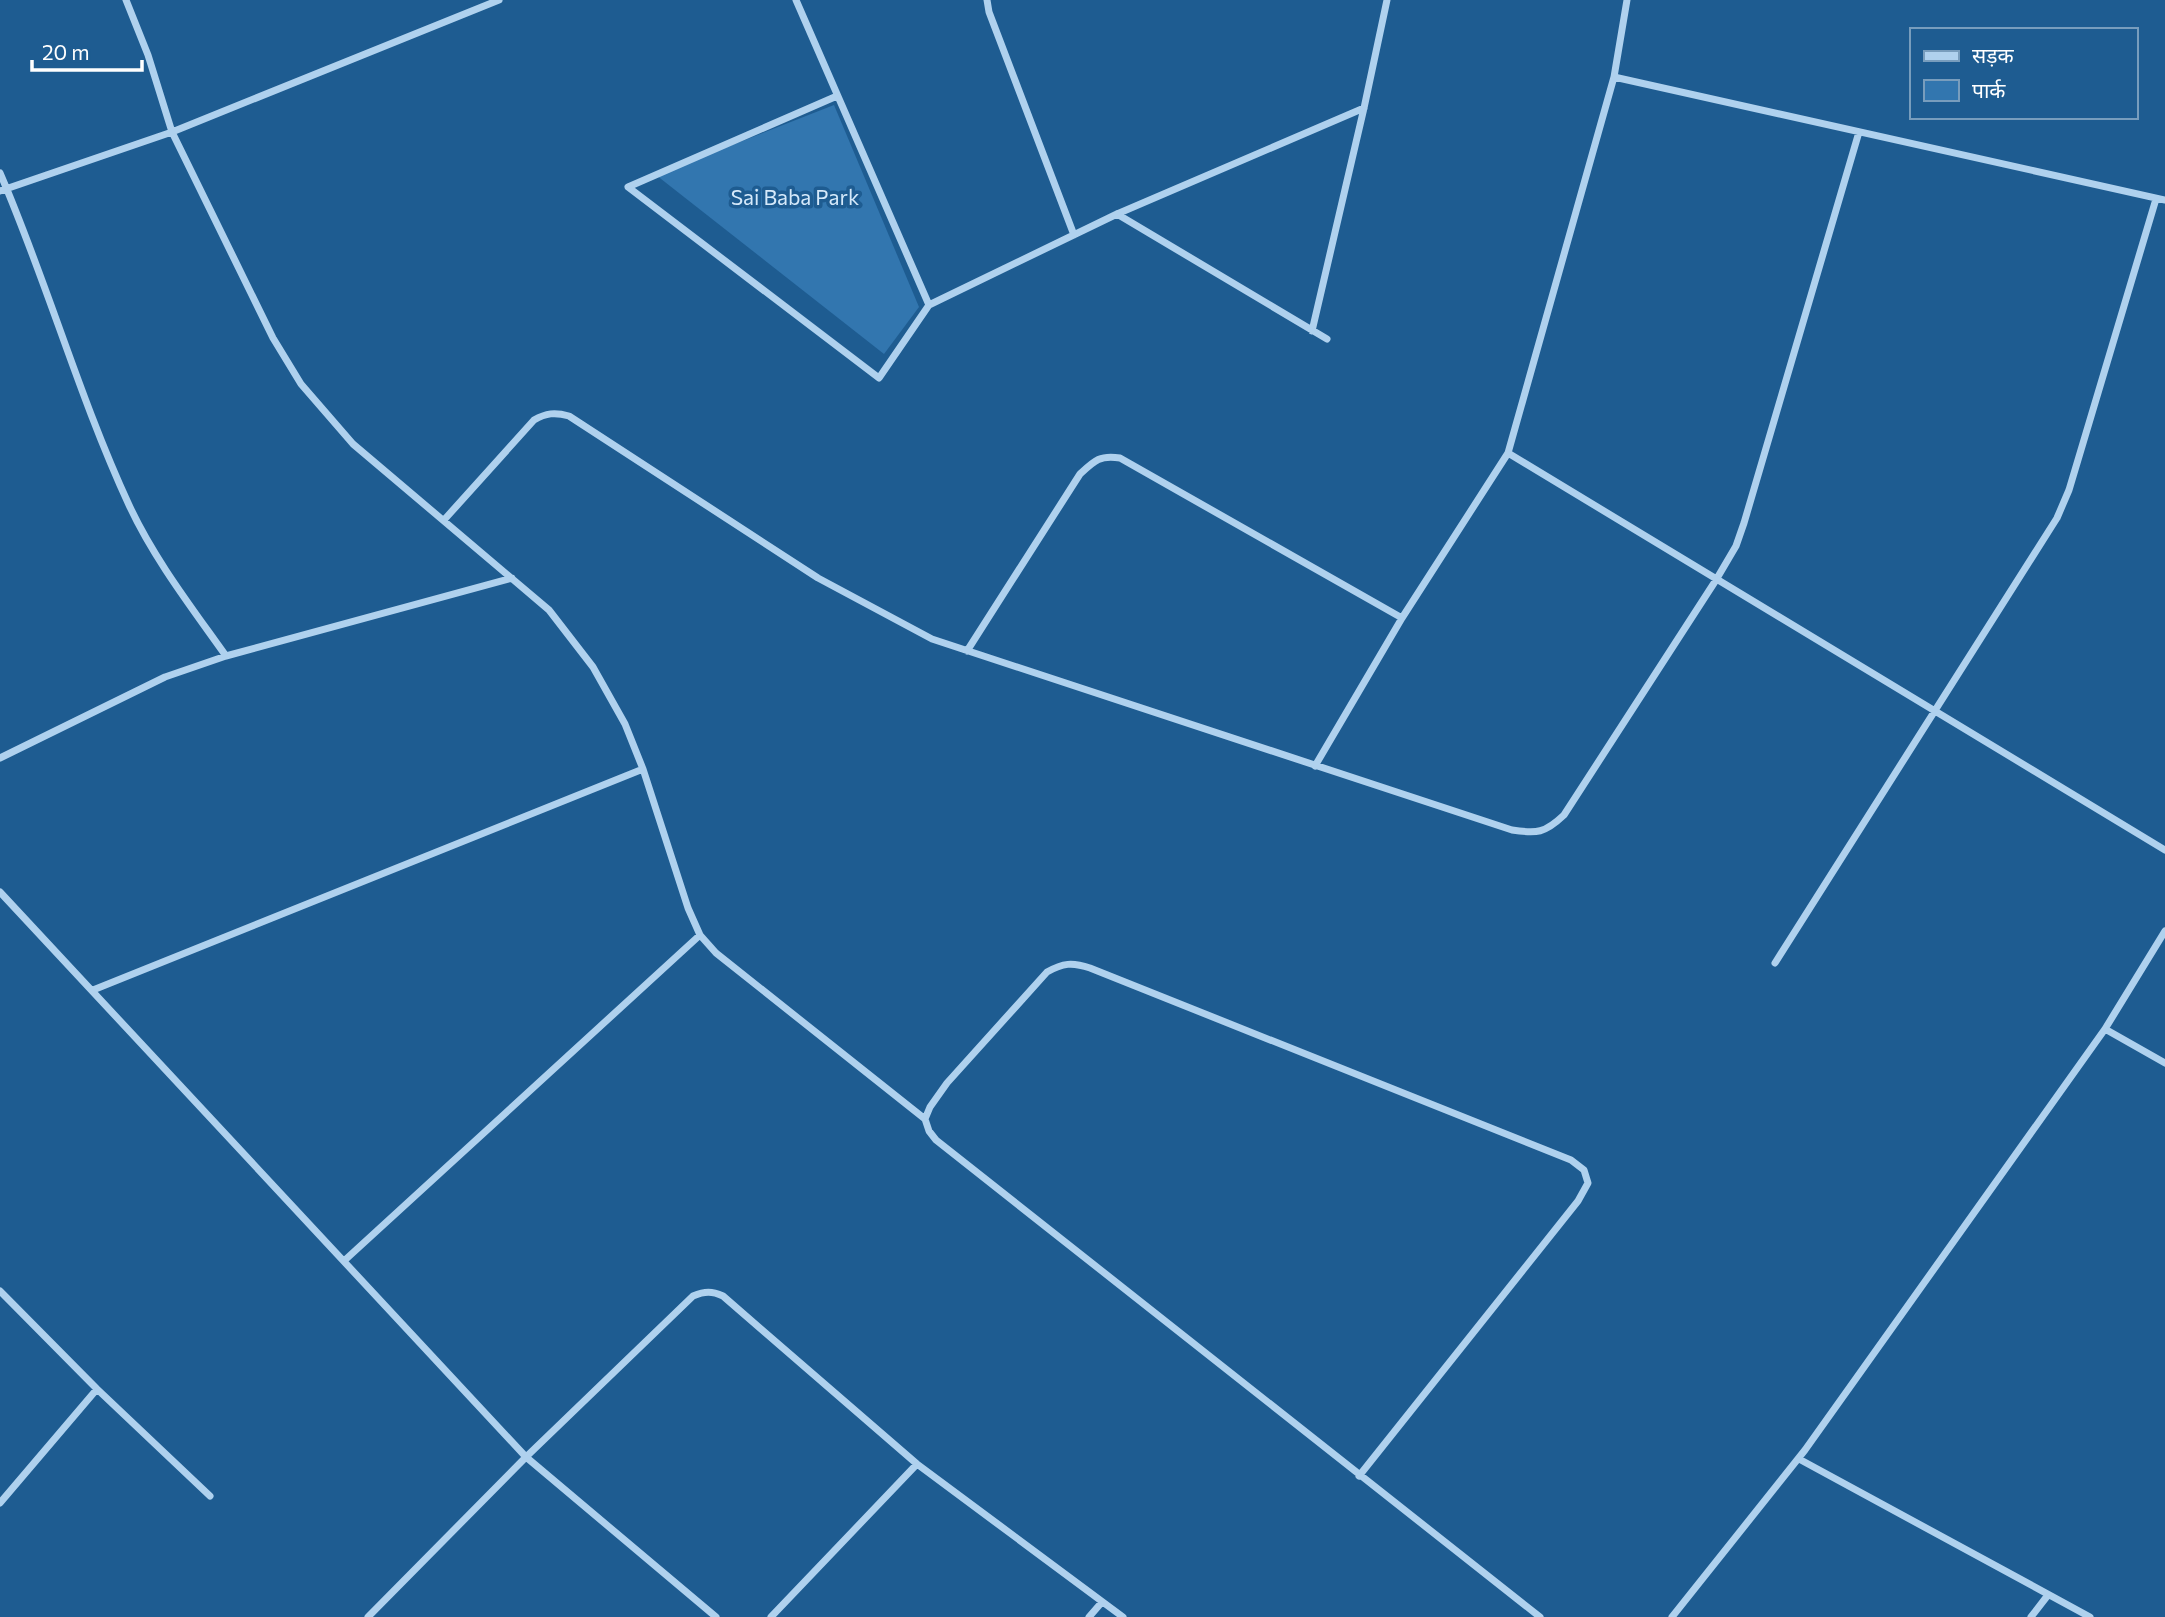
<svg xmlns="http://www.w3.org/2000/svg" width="2165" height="1617" font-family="Commissioner,'Noto Sans Devanagari',sans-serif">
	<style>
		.green { fill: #3276af }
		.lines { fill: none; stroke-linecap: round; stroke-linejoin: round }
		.minor { stroke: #afd1ee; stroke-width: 7 }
		.labels { text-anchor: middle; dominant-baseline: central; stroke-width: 7; stroke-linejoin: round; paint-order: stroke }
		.park-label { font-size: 21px; fill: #d5e9fa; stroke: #1e5c91 }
	</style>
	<rect width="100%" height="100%" fill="#1e5c91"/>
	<path class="green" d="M834 105 919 307 884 354 656 175Z"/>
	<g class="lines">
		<path class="minor" d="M126 0 148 55 172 132 273 338 301 384 353 444 549 610 593 667 625 724 643 769 688 908 700 935 716 953 925 1119
			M796 0 929 305
			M987 0 989 12 1074 235
			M1614 77 1627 0
			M837 96 628 187 879 378 929 305 1117 214 1364 108
			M0 173C47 282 79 397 129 505 154 559 192 608 226 656
			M0 191 172 132 499 0
			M1117 214 1327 339
			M1312 331 1364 108 1387 0
			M1508 453 2165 850
			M444 520 534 420C546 413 555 412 569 416L818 578 932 639 1512 830C1537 834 1545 833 1564 815L1716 580 1736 546 1744 523 1859 132
			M967 651 1080 474C1095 460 1100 455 1120 458L1402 618
			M0 758 165 677 226 656 512 578
			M1315 766 1402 618 1508 453 1614 77 2165 200
			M0 892 526 1457 716 1617
			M1775 963 2057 518 2069 490 2156 199
			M93 990 643 769
			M2105 1029 2165 1063
			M345 1260 700 935
			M0 1291 97 1389 210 1496
			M1799 1459 2090 1617
			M1359 1476 1578 1201 1588 1183 1584 1170 1571 1160 1090 968C1072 962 1063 963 1047 972L947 1083 930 1107 925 1119 929 1131 936 1140 1540 1617
			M0 1503 97 1389
			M368 1617 526 1457 693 1296C705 1291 712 1291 723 1296L917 1464 1123 1617
			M771 1617 917 1464
			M1089 1617 1102 1602
			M1672 1617 1805 1450 2105 1029 2165 931
			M2031 1617 2048 1595"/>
	</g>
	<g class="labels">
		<g class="park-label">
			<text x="795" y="196">Sai Baba Park</text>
		</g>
	</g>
	<rect x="1910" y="28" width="228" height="91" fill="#1e5c91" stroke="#789dbd" stroke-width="2"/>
	<rect x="1924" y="51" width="35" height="10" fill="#afd1ee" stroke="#789dbd" stroke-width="2"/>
	<text x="1972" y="63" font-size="21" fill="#ffffff">सड़क</text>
	<rect x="1924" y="80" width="35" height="21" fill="#3276af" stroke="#789dbd" stroke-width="2"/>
	<text x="1972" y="98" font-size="21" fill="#ffffff">पार्क</text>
	<path d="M32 60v10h110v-10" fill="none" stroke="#ffffff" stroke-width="3.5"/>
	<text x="42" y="60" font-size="21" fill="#ffffff" stroke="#1e5c91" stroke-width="5" paint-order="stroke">20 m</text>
</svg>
